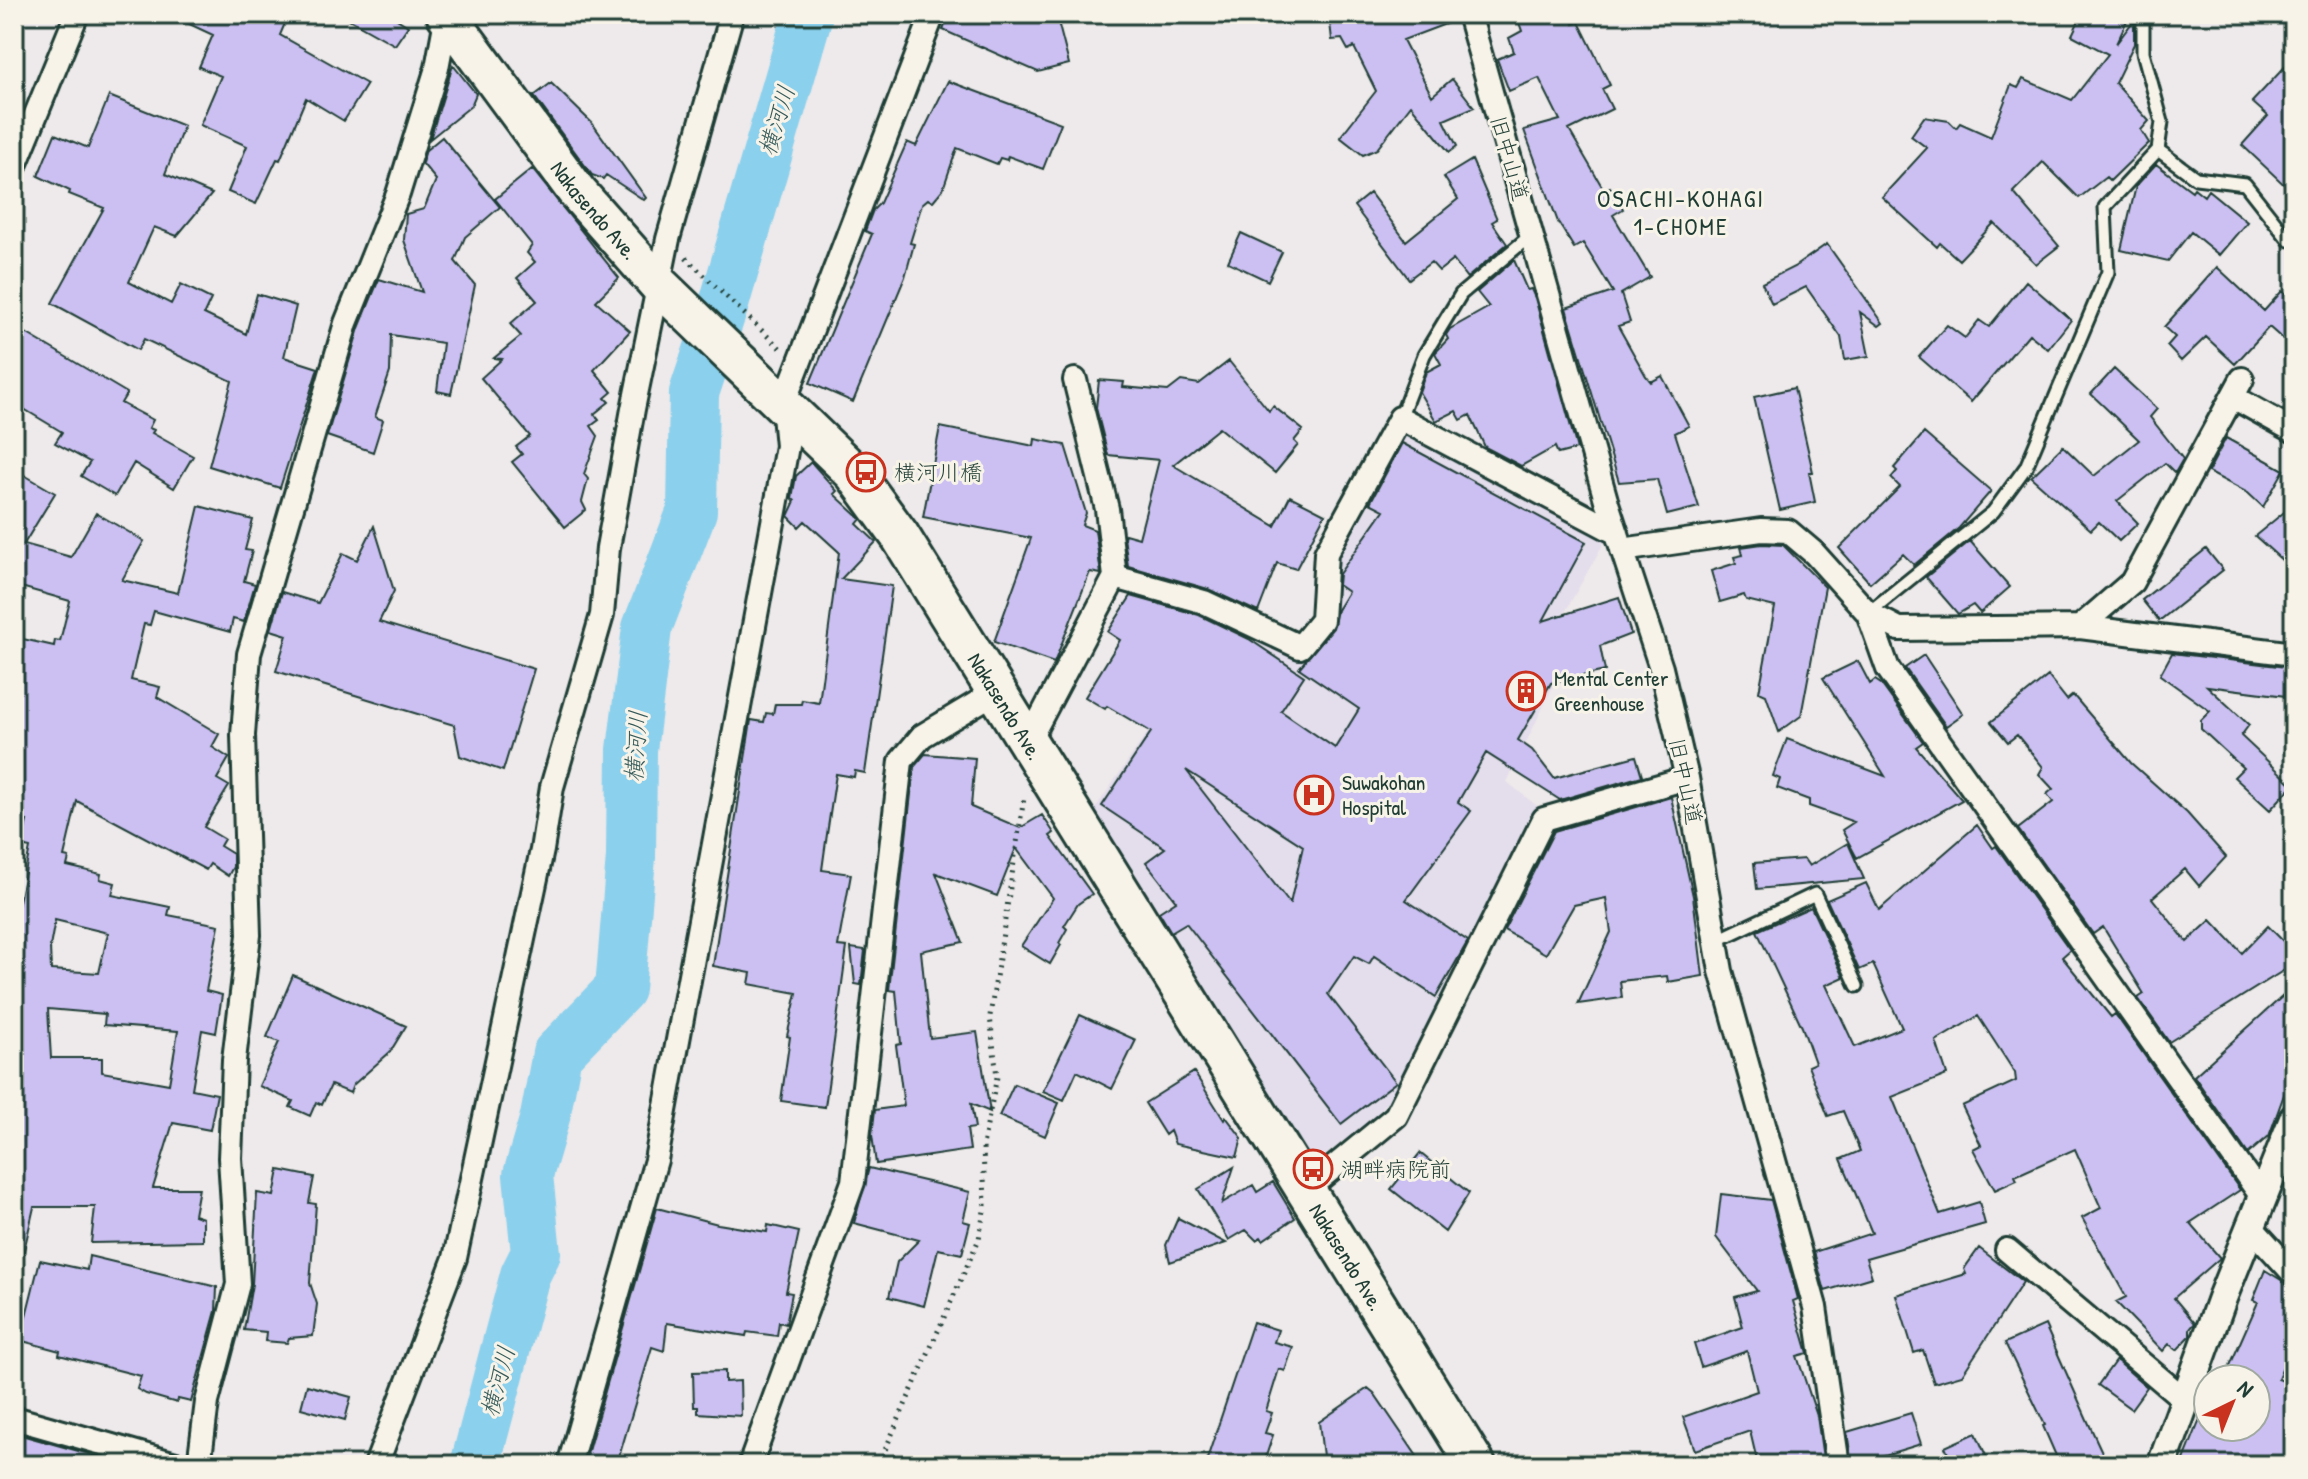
<svg xmlns="http://www.w3.org/2000/svg" width="2308" height="1479" font-family="'Patrick Hand','Klee One',sans-serif">
	<style>
		.built { fill: #e4ddec }
		.lines { fill: none; stroke-linecap: round; stroke-linejoin: round }
		.river { stroke: #8bd0ec; stroke-width: 50 }
		.building { fill: #ccc0f2; stroke: #1f3d34; stroke-width: 2; fill-rule: evenodd }
		.service-casing { stroke: #1f3d34; stroke-width: 17 }
		.minor-casing { stroke: #1f3d34; stroke-width: 28 }
		.tertiary-casing { stroke: #1f3d34; stroke-width: 34 }
		.trunk-casing { stroke: #1f3d34; stroke-width: 44 }
		.path { stroke: #1f3d34; stroke-width: 5; stroke-dasharray: 2 6; stroke-linecap: butt }
		.service { stroke: #f7f3e8; stroke-width: 11 }
		.minor { stroke: #f7f3e8; stroke-width: 22 }
		.tertiary { stroke: #f7f3e8; stroke-width: 28 }
		.trunk { stroke: #f7f3e8; stroke-width: 38 }
		.labels { text-anchor: middle; dominant-baseline: central; stroke-width: 6; stroke-linejoin: round; paint-order: stroke }
		.street-label { font-size: 22px; fill: #1f3d34; stroke: #f7f3e8 }
		.poi-label { font-size: 22px; fill: #1f3d34; stroke: #f7f3e8; text-anchor: start }
		.water-label { font-size: 24px; font-style: italic; fill: #355a59; stroke: #f7f3e8 }
		.neighbourhood-label { font-size: 24px; letter-spacing: 2px; fill: #1f3d34; stroke: #f7f3e8 }
	</style>
	<rect width="100%" height="100%" fill="#eee9ea"/>
	<filter id="ink" filterUnits="userSpaceOnUse"><feTurbulence type="fractalNoise" baseFrequency=".0125" numOctaves="2"/><feDisplacementMap in="SourceGraphic" scale="16" xChannelSelector="R" yChannelSelector="G"/><feConvolveMatrix kernelMatrix="1 2 1 2 8 2 1 2 1" color-interpolation-filters="sRGB"/></filter>
	<g filter="url(#ink)">
		<path class="built" d="M1400 428 1607 537 1552 635 1568 655 1507 782 1538 807 1529 817 1466 957 1393 1095 1374 1117 1315 1163 1304 1156 1092 813 1224 622 1300 656 1333 554Z"/>
		<g class="lines">
			<path class="river" d="M475 1465 525 1275 536 1253 528 1175 545 1117 557 1054 620 989 631 857 632 750 647 628 692 511 694 393 724 304 808 14"/>
		</g>
		<path class="building" d="M168 14H271L286 21 280 35 367 84 344 121 306 98 280 160 277 159 256 204 228 192 247 146 200 125 221 76 199 67 213 35Z
			M340 14H389L408 26 395 45Z
			M950 14H1056L1069 64 1038 72 943 30Z
			M1329 14H1455L1456 20 1403 40 1432 96 1452 79 1474 107 1444 120 1457 146 1449 152 1411 105 1377 149 1363 155 1340 137 1376 91 1354 47 1348 50 1342 39 1332 40Z
			M1516 14H1570L1574 24 1579 22 1610 85 1602 89 1612 109 1569 130 1604 190 1610 187 1623 209 1613 215 1650 277 1621 294 1630 322 1618 326 1646 376 1651 382 1662 376 1689 426 1675 433 1699 507 1667 515 1657 479 1619 482 1566 308 1613 292 1583 243 1574 248 1558 222 1524 130 1560 120 1539 78 1509 91 1497 59 1514 52 1509 38 1522 31Z
			M2082 14H2130L2116 44 2134 20V44L2115 83 2149 121 2141 130 2149 143 2110 181 2106 177 2079 198 2043 162 2013 192 2059 246 2036 264 1994 223 1959 260 1940 243 1937 247 1882 197 1927 148 1911 136 1924 117 1949 121 1956 128 1960 123 1991 137 2011 85 2018 88 2023 79 2072 100 2108 54 2072 35Z
			M2294 57V194L2242 145 2268 116 2252 102Z
			M453 65 476 94 471 106 430 139Z
			M948 81 1061 123 1043 169 1008 156 1007 160 1000 158 997 164 957 148 943 189 933 201 928 199 922 204 910 243 914 244 905 277 853 402 810 383 872 234 865 231 873 210 880 203 907 142 916 146Z
			M551 83 592 123 646 198 644 200 606 175 603 179 592 175 534 96Z
			M109 96 184 126 165 174 212 194 177 236 154 227 129 282 171 304 181 284 211 299 204 314 246 334 257 294 296 306 284 357 318 368 280 488 209 466 232 381 144 339 138 350 52 303 104 208 69 194 70 191 38 176 55 134 88 148Z
			M442 137 500 207 465 237 455 261 475 285 451 394 437 391 443 343 391 335 390 372 375 417 383 420 373 452 327 436 359 328 379 279 422 292 404 240 406 214 424 209 436 180 422 163 426 150Z
			M1472 160 1497 219 1492 222 1507 244 1467 278 1453 260 1439 271 1431 262 1409 279 1354 206 1370 193 1406 241 1458 199 1444 177Z
			M2156 164 2192 191 2194 188 2204 196 2208 190 2247 222 2219 255 2191 232 2168 261 2121 250 2136 186Z
			M532 169 619 278 596 301 630 331 594 370 612 392 605 398 609 402 594 414 599 420 591 426 598 436 584 474 588 479 582 502 586 510 565 527 512 462 522 454 516 447 530 436 481 378 502 359 494 358 521 336 510 324 537 301 517 278 535 262 527 253 532 245 495 199Z
			M1241 233 1282 252 1268 281 1228 262Z
			M1827 244 1883 323 1879 326 1860 312 1869 356 1845 360 1841 337 1806 287 1772 304 1762 283 1794 267Z
			M1514 260 1527 290 1531 289 1535 298 1577 449 1558 454 1555 447 1521 466 1485 447 1470 415 1461 420 1456 411 1436 421 1419 392 1426 372 1441 364 1435 353 1448 339 1446 335 1450 329 1489 307 1477 292Z
			M2217 267 2264 311 2282 291 2294 302V349L2269 327 2235 364 2206 337 2181 361 2167 346 2175 337 2164 327Z
			M2026 281 2071 320 2048 349 2029 334 1971 402 1919 357 1947 325 1965 338 1979 320 1989 327Z
			M14 326 127 393 121 403 153 420 149 428 154 430 152 433 193 456 174 488 134 463 115 496 81 476 90 462 55 443 62 432 14 403Z
			M1229 361 1269 411 1273 406 1303 430 1294 441 1298 445 1275 473 1219 428 1173 465 1275 526 1290 496 1325 514 1296 569 1277 563 1258 612 1208 589 1128 566 1124 537 1125 534 1139 538 1159 460 1108 455 1096 408 1099 380 1124 382 1123 387 1168 391 1181 381 1199 384Z
			M2114 369 2157 409 2150 417 2183 459 2175 473 2165 463 2117 501 2138 523 2119 541 2099 522 2091 530 2031 477 2063 446 2094 476 2139 440 2091 394Z
			M1794 388 1813 472H1809L1815 502 1780 510 1754 397Z
			M940 427 1034 446 1035 439 1065 445 1086 513 1082 525 1095 530 1101 574 1090 572 1054 663 994 642 1031 538 923 517Z
			M1924 433 1991 491 1959 528 1914 565 1903 554 1870 583 1839 548 1900 487 1891 478 1897 471 1894 468Z
			M2226 438 2284 470 2263 507 2248 493 2208 472Z
			M1402 443 1586 542 1543 621 1619 597 1631 634 1600 646 1605 671 1551 683 1518 740 1532 750 1554 778 1636 756 1642 776 1560 800 1486 753 1458 802 1471 811 1406 900 1468 941 1436 997 1374 956 1369 964 1354 956 1328 994 1396 1082 1341 1124 1186 923 1171 932 1159 912 1176 901 1146 862 1165 848 1102 806 1151 732 1107 706 1105 709 1085 697 1120 640 1108 632 1131 596 1199 615 1249 639 1304 676 1281 711 1335 748 1359 709 1299 668 1333 628 1337 610 1348 592 1338 585 1339 574 1384 510 1370 503ZM1186 770 1303 846 1290 904 1262 868Z
			M811 462 837 491 834 494 861 519 857 524 876 542 841 579 892 586 865 773 855 771 854 777 836 774 826 841 822 870 851 874 838 946 847 947 825 1107 781 1101 790 1037 787 1036 797 993 749 984 751 973 713 966 751 720 764 722 766 713 773 714 775 704H801L802 700 819 703 839 552 805 521 799 527 788 516 795 501 792 498 796 476Z
			M14 469 55 493 24 544 71 557 96 513 144 541 122 580 178 593 199 506 253 520 245 550 252 551 244 581 255 584 244 622 233 619 230 632 154 611 150 625 144 624 131 680 160 687 157 697 219 734 212 747 229 758 217 779 229 786 204 827 224 839 220 846 233 854V867L228 876 210 864 206 870 77 801 64 857 69 858 67 866 101 874 100 879 115 883 112 895 170 907 168 915 219 925 206 991 222 995 216 1033 202 1030 192 1089 217 1094 210 1130 173 1123 153 1188H199L194 1215 203 1218V1241L91 1243 95 1207H34L23 1255 14 1254V926L30 848 21 846 27 821 14 820V637L54 646 55 640 60 641 70 601 14 585ZM55 920 108 933 99 973 51 970 50 947ZM48 1009 105 1014 104 1025 178 1031 169 1084 102 1072V1058H51Z
			M2294 504V571L2255 536Z
			M374 526 394 591 379 622 534 669 503 771 460 756 454 725 276 671 287 635 271 630 282 592 318 603 343 553 357 560Z
			M1970 541 2010 587 1980 613 1973 605 1958 614 1926 577Z
			M1762 544 1783 545 1825 587 1801 716 1779 732 1766 695 1759 692 1775 607 1746 600 1744 595 1720 602 1711 571 1736 563 1734 557 1743 555 1741 547Z
			M2206 549 2223 570 2159 621 2142 600Z
			M2172 653 2294 668V697L2207 686 2249 725 2241 736 2293 785 2270 810 2234 777 2243 768 2201 729V720L2210 711 2160 675Z
			M1924 655 1963 714 1946 726 1905 668Z
			M1858 661 1870 684 1875 680 1881 684 1923 742 1916 747 1962 800 1857 858 1842 830 1854 822 1809 806V800L1777 788 1780 779 1773 776 1787 739 1885 776 1823 678Z
			M2048 676 2067 700 2073 695 2131 763 2187 813 2226 857 2199 886 2185 869 2152 898 2187 942 2211 920 2242 953 2268 926 2294 952V964L2169 1042 2138 998 2144 994 2103 927 2093 934 2018 829 2053 802 2047 794 2053 789 2039 774 2043 767 2017 735 2008 742 1991 722Z
			M925 754 975 758 971 807 1020 828 1042 815 1054 833 1050 836 1092 894 1078 904 1064 926 1067 929 1059 943 1061 945 1050 964 1021 946 1053 898 1016 848 997 896 936 873 963 942 921 951 930 1038 977 1032 990 1112 971 1104 975 1128 967 1129 970 1150 876 1164 872 1135 875 1110 904 1106 896 1045 901 1044 896 991 889 990 914 767Z
			M1671 797 1693 896 1703 976 1668 982 1667 976 1620 981 1622 998 1578 1004 1611 932 1606 898 1574 905 1546 954 1504 930 1554 831Z
			M1977 825 1993 848 1996 846 2070 950 2062 957 2111 1017 2115 1014 2240 1190 2190 1223 2220 1258 2174 1298 2195 1323 2190 1329V1336L2177 1350 2169 1344 2163 1351 2116 1302 2126 1297 2082 1218 2101 1208 2075 1149 2015 1176 2017 1180 1995 1190 1973 1149 1981 1145 1962 1106 2016 1081 2015 1073 1978 1016 1936 1041 1947 1075 1892 1097 1940 1214 1979 1202 1985 1224 1866 1258 1872 1277 1825 1291 1814 1252 1872 1233 1841 1159 1860 1151 1843 1111 1828 1116 1808 1066 1815 1063 1802 1027 1757 931 1811 907 1844 977 1826 985 1855 1047 1902 1028 1873 964 1859 970 1827 900 1866 883 1879 910Z
			M1848 843 1864 879 1757 889 1754 863 1804 859 1809 866Z
			M851 948 865 950 861 985 855 984Z
			M293 975 406 1026 390 1052 353 1085 350 1093 331 1085 322 1105 316 1102 310 1116 290 1107 293 1101 259 1086 279 1042 267 1037Z
			M2294 986V1067L2269 1136 2248 1154 2194 1076Z
			M1080 1015 1136 1040 1112 1089 1077 1071 1064 1100 1043 1091Z
			M1194 1072 1224 1120 1226 1117 1242 1138 1237 1157 1175 1144 1170 1131 1165 1135 1145 1103Z
			M1014 1084 1059 1103 1045 1136 999 1116Z
			M1420 1153 1469 1193 1445 1232 1391 1189Z
			M1234 1167 1222 1203 1253 1185 1257 1192 1273 1182 1295 1218 1263 1240 1261 1237 1256 1240 1246 1230 1229 1240 1198 1189Z
			M869 1168 970 1192 963 1221 970 1223 962 1254 938 1249 924 1306 889 1297 897 1262 919 1240 854 1223Z
			M279 1170 314 1177 309 1203 316 1204 310 1283 317 1304 313 1336 289 1338 287 1343 265 1341 266 1332 244 1330 252 1284 257 1193 274 1196Z
			M1721 1194 1771 1200 1798 1299 1793 1301 1808 1353 1797 1356 1817 1416 1824 1465H1758L1750 1431 1695 1450 1683 1417 1757 1391 1747 1351 1701 1367 1694 1344 1743 1327 1735 1297 1757 1291 1716 1237Z
			M657 1208 718 1224 767 1232 768 1225 799 1232 786 1292 792 1293 786 1324 779 1322 777 1336 747 1332 746 1336 667 1323 664 1351 652 1347 618 1460 607 1457 605 1465H584Z
			M1178 1218 1226 1243 1170 1262 1166 1245Z
			M1979 1248 2023 1282 1962 1375 1934 1383 1923 1350 1914 1353 1896 1295 1966 1274 1964 1269Z
			M89 1256 217 1287 216 1311 191 1402 178 1399 177 1403 146 1394 137 1389 141 1376 59 1355 60 1351 15 1339 20 1318 25 1320 40 1260 87 1270Z
			M2265 1270 2294 1288V1342L2278 1379 2294 1385 2291 1465H2182L2207 1402 2208 1427 2226 1440 2238 1427H2256V1379H2224L2258 1302 2253 1300Z
			M1253 1322 1278 1330 1274 1342 1293 1347 1285 1371 1279 1369 1266 1411 1272 1413 1265 1433 1273 1435 1263 1465H1205Z
			M2045 1325 2089 1424 2108 1465H2060L2043 1426 2045 1425 2005 1343Z
			M2116 1360 2147 1387 2131 1409 2098 1385Z
			M725 1371V1382L740 1381 741 1416 698 1413V1407H694L693 1372Z
			M307 1385 351 1397 345 1420 301 1408Z
			M1368 1388 1374 1393 1423 1465H1324L1319 1422Z
			M1911 1413 1921 1444 1852 1465 1847 1432Z
			M14 1433 114 1461 113 1465H14Z
			M1976 1433 1990 1465H1953L1945 1447Z"/>
		<g class="lines">
			<g class="service-casing">
				<path id="service" d="M2158 150 2196 178 2245 184 2289 240 2294 237
					M1400 418 1424 355 1461 294 1531 235
					M1868 613 1993 512 2026 467 2108 272 2105 207 2158 150 2162 122 2143 52V14
					M1716 941 1815 894 1857 986"/>
			</g>
			<g class="minor-casing">
				<path id="minor" d="M1469 14 1606 500 1661 668 1687 778 1721 971 1815 1307 1838 1465
					M14 168 77 14
					M1075 380 1107 509 1115 577
					M2233 397 2294 431
					M1622 550 1761 530 1788 531 1814 553 1868 613 1899 629 2080 627 2294 654
					M1868 613 1888 669 2262 1197
					M2080 627 2132 582 2242 379
					M1028 742 1115 577 1204 602 1300 647 1322 620 1326 553 1400 418 1617 533
					M1306 1190 1396 1116 1544 819 1687 778
					M2251 1227 2294 1274
					M2007 1250 2185 1400
					M14 1418 179 1465
					M199 1465 207 1402 238 1284 230 1158 234 1060 249 935 243 735 249 654 346 323 398 194 437 68 447 14
					M376 1465 455 1258 542 850 552 787 602 615 608 548 633 409 668 239 732 14
					M569 1465 656 1160 787 446 783 405 933 14
					M750 1465 853 1182 901 761 922 736 997 691"/>
			</g>
			<g class="tertiary-casing">
				<path id="tertiary" d="M2162 1465 2222 1298 2294 1119"/>
			</g>
			<g class="trunk-casing">
				<g id="trunk">
					<path id="s1" d="M446 14 577 192 659 285 854 473 900 536 1476 1465"/>
				</g>
			</g>
			<path class="path" d="M686 258 780 348
				M882 1465 885 1450 979 1239 985 1205 983 1145 997 1077 990 1016 1024 798"/>
			<use href="#service" class="service"/>
			<use href="#minor" class="minor"/>
			<use href="#tertiary" class="tertiary"/>
			<use href="#trunk" class="trunk"/>
		</g>
	</g>
	<defs>
		<g id="bus-ring" transform="scale(2)"><circle r="9.5" fill="#f7f3e8" stroke="#c8321e" stroke-width="1.5"/><path d="M-5-6H5V4H4V6H2V4H-2V6H-4V4H-5ZM-3.5-4V0h7V-4ZM-3.5 1.2v1.5H-2V1.2ZM2 1.2v1.5H3.5V1.2Z" fill="#c8321e"/></g>
		<g id="building-ring" transform="scale(2)"><circle r="9.5" fill="#f7f3e8" stroke="#c8321e" stroke-width="1.5"/><path d="M-4-6H4V6H1V3H-1V6H-4ZM-2.5-4.3h1.7v1.8h-1.7ZM.8-4.3h1.7v1.8H.8ZM-2.5-1h1.7V.8h-1.7ZM.8-1h1.7V.8H.8Z" fill="#c8321e"/></g>
		<g id="hospital-ring" transform="scale(2)"><circle r="9.5" fill="#f7f3e8" stroke="#c8321e" stroke-width="1.5"/><path d="M-5-5h3v3.5h4V-5h3V5h-3V1.5h-4V5h-3Z" fill="#c8321e"/></g>
	</defs>
	<g fill-rule="evenodd">
		<use href="#bus-ring" x="866" y="472"/>
		<use href="#building-ring" x="1526" y="691"/>
		<use href="#hospital-ring" x="1314" y="795"/>
		<use href="#bus-ring" x="1313" y="1169"/>
	</g>
	<g class="labels">
		<g class="street-label">
			<text transform="translate(1510 158) rotate(74)">旧中山道</text>
			<text stroke="none"><textPath href="#s1" startOffset="246">Nakasendo Ave.</textPath></text>
			<text stroke="none"><textPath href="#s1" startOffset="894">Nakasendo Ave.</textPath></text>
			<text transform="translate(1686 781) rotate(78)">旧中山道</text>
			<text stroke="none"><textPath href="#s1" startOffset="1542">Nakasendo Ave.</textPath></text>
		</g>
		<g class="poi-label">
			<text x="894" y="472">横河川橋</text>
			<text x="1554" y="678">Mental Center<tspan x="1554" dy="25">Greenhouse</tspan></text>
			<text x="1342" y="782">Suwakohan<tspan x="1342" dy="25">Hospital</tspan></text>
			<text x="1341" y="1169">湖畔病院前</text>
		</g>
		<g class="water-label">
			<text transform="translate(776 120) rotate(-73)">横河川</text>
			<text transform="translate(635 746) rotate(-86)">横河川</text>
			<text transform="translate(497 1381) rotate(-75)">横河川</text>
		</g>
		<g class="neighbourhood-label">
			<text x="1681" y="198">OSACHI-KOHAGI<tspan x="1681" dy="28">1-CHOME</tspan></text>
		</g>
	</g>
	<rect width="2308" height="1479" fill="none" stroke="#f7f3e8" stroke-width="48"/>
	<rect x="24" y="24" width="2260" height="1431" fill="none" stroke="#1f3d34" stroke-width="3" filter="url(#ink)"/>
	<g transform="translate(2232 1403) rotate(43)"><circle r="38" fill="#f7f3e8" stroke="#a1aaa0" stroke-width="2"/>
	<path d="M0-6L14 30L0 20L-14 30Z" fill="#c8321e"/>
	<text y="-12" font-size="22" font-weight="bold" text-anchor="middle" fill="#1f3d34">N</text>
	</g>
</svg>
